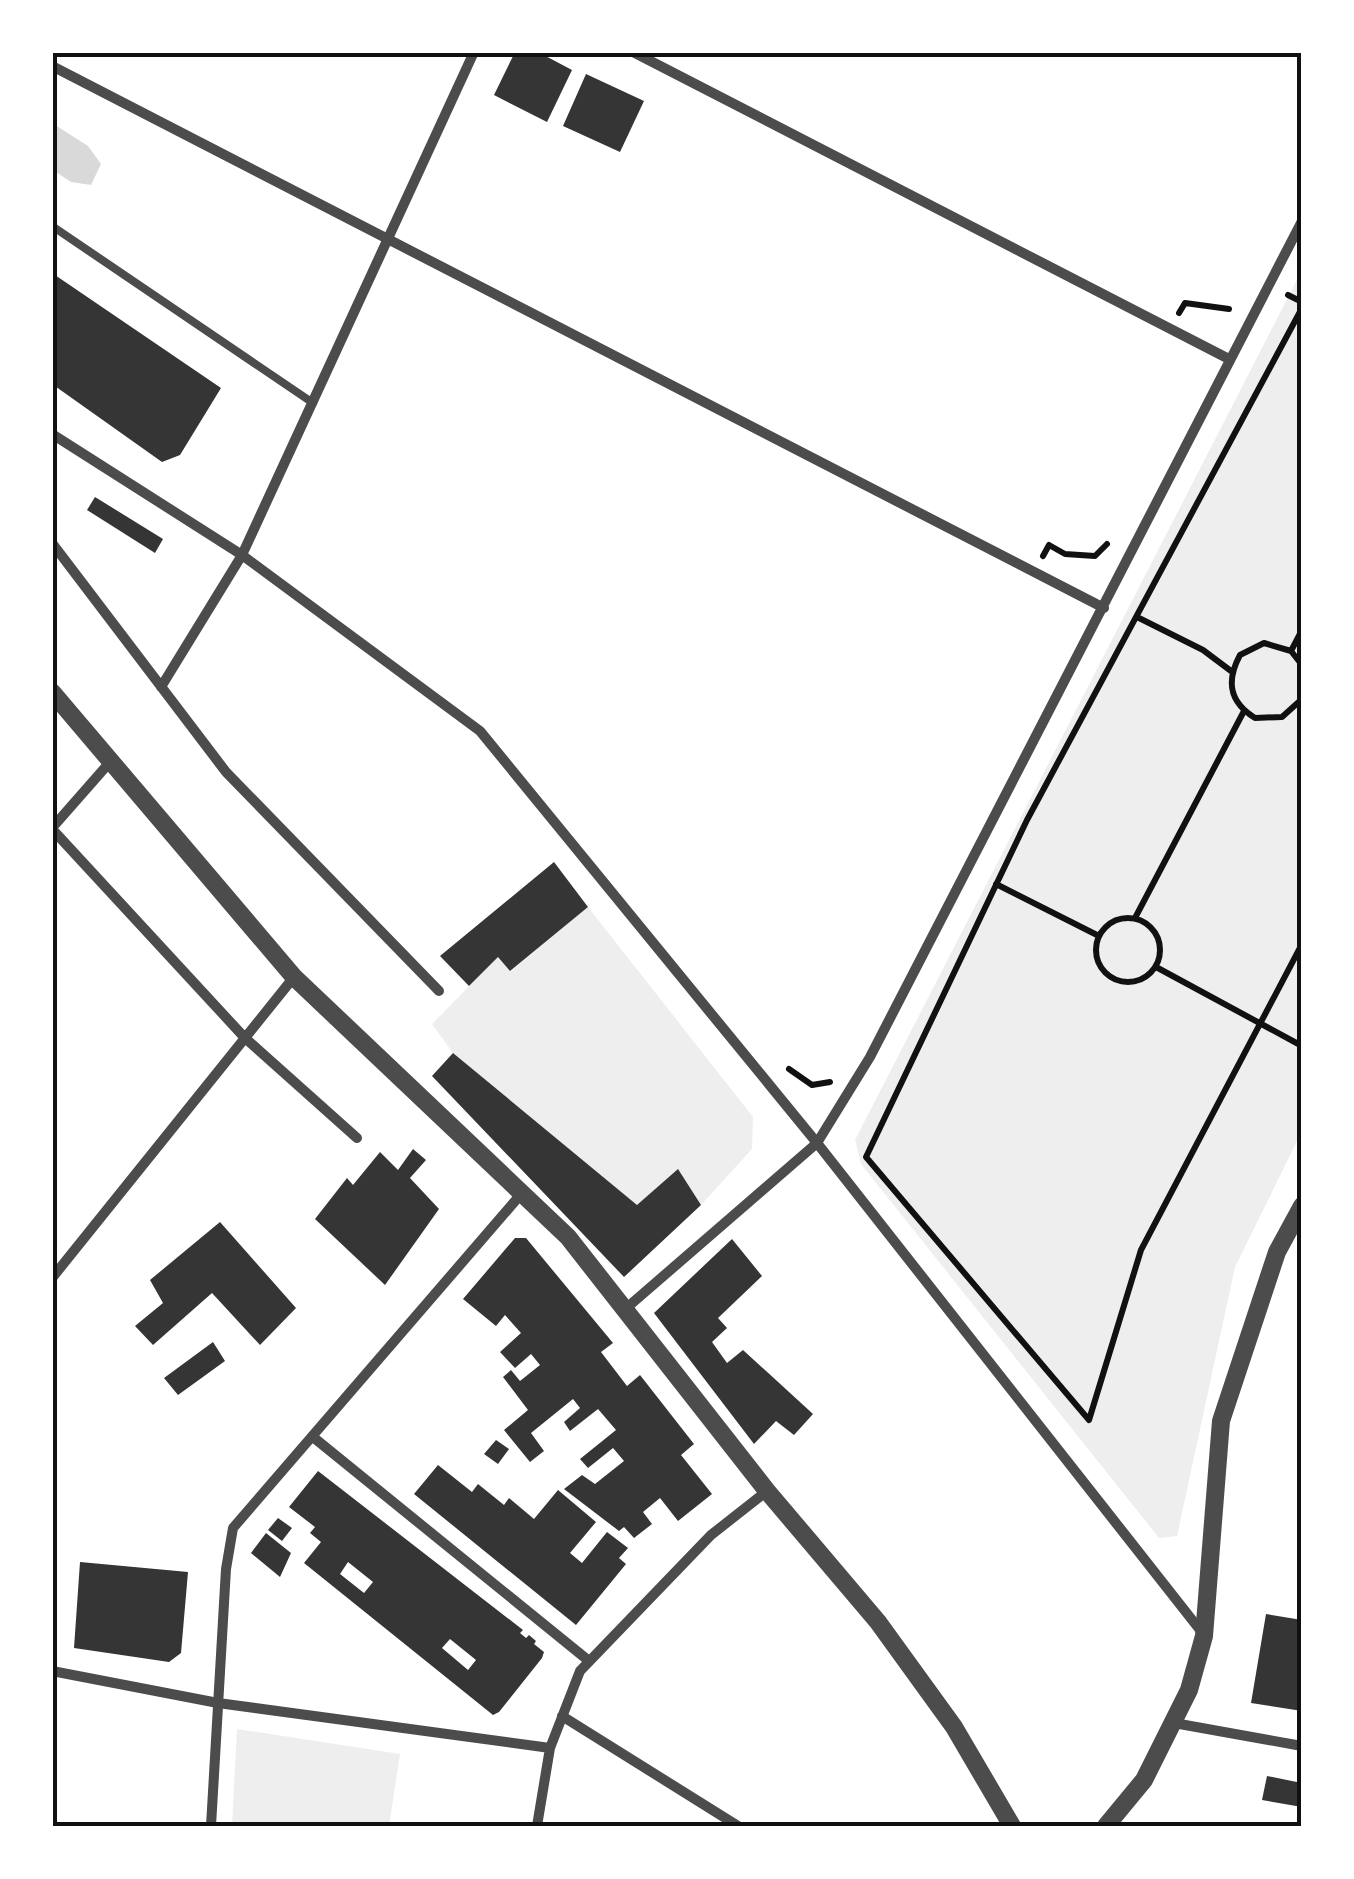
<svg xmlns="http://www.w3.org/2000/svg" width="1354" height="1879" font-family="Lora,serif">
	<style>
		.green { fill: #eee }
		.water { fill: #d9d9d9 }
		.building { fill: #353535; fill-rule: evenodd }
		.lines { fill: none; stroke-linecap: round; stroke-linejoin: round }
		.path { stroke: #111; stroke-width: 6 }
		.service { stroke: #4c4c4c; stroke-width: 8 }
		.minor { stroke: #4c4c4c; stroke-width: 10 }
		.tertiary { stroke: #4c4c4c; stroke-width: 18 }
		.neatline { fill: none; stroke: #111; stroke-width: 4 }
	</style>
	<rect width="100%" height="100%" fill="#fff"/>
	<path class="green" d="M1301 272V1133L1235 1267 1177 1536 1159 1538 861 1164 855 1140Z
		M588 907 753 1117 752 1149 701 1205H637L453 1053 432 1024 498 957 511 971Z
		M237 1729 400 1754 389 1826H232Z"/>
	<path class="water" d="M52 123 88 146 101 164 91 185 71 182 53 170Z"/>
	<path class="building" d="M515 52H538L572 70 547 122 494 95Z
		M586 74 644 101 620 152 563 126Z
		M52 273 221 388 180 455 162 462 52 384Z
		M95 497 163 539 155 553 87 510Z
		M554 862 588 907 510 971 498 957 469 986 440 956Z
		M453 1053 637 1205 678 1169 701 1205 624 1277 432 1076Z
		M413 1149 426 1160 410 1178 439 1209 385 1285 315 1219 347 1178 353 1185 380 1152 398 1170Z
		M220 1222 296 1308 260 1345 212 1293 153 1345 135 1326 163 1303 150 1280Z
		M515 1238H526L613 1343 601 1352 627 1386 640 1375 694 1444 681 1455 712 1494 678 1521 660 1498 643 1512 652 1524 634 1538 624 1527 619 1531 564 1489 582 1475 595 1484 624 1461 613 1448 588 1468 580 1459 616 1430 598 1409 570 1431 564 1422 580 1408 573 1399 531 1433 544 1451 530 1462 504 1430 528 1410 503 1377 511 1370 520 1381 540 1365 531 1354 515 1368 500 1352 521 1333 505 1315 496 1326 463 1299Z
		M732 1239 762 1276 718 1318 727 1328 712 1342 727 1363 743 1350 813 1414 794 1435 776 1421 754 1444 654 1313Z
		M213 1342 225 1361 178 1395 164 1378Z
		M496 1440 509 1449 498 1464 484 1454Z
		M438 1465 472 1492 478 1484 504 1505 509 1498 534 1519 558 1490 596 1522 570 1553 582 1563 607 1532 628 1548 619 1558 626 1564 576 1625 414 1494Z
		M318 1471 523 1630 520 1633 526 1638 529 1635 536 1641 534 1644 544 1652 542 1658 499 1712 493 1715 304 1563 321 1542 310 1533 315 1527 289 1507ZM348 1562 373 1582 364 1593 340 1574ZM450 1639 476 1660 468 1670 442 1648Z
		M278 1518 292 1528 282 1541 268 1530Z
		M266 1533 291 1553 280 1577 251 1553Z
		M80 1562 188 1572 181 1653 169 1662 74 1648Z
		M1266 1614 1302 1620V1711L1251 1703Z
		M1267 1776 1302 1783V1807L1262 1800Z"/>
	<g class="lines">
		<path class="path" d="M1288 295 1302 302
			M1302 308 1027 820 866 1157 1089 1420 1141 1250 1302 944
			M1179 313 1185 303 1229 309
			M1043 556 1049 545 1065 554 1095 556 1107 544
			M1137 617 1203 650 1231 671
			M1291 651 1302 630
			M1302 665 1291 651 1264 643 1240 655C1226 681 1229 702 1255 718L1282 717 1302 699
			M996 884 1099 936
			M1096 950a32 32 0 1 1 64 0a32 32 0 1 1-64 0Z
			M1135 918 1244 711
			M1156 967 1302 1046
			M789 1069 812 1085 830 1082"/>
		<path class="service" d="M52 226 313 403"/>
		<path class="minor" d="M633 52 1227 358
			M52 66 1104 608
			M52 434 242 555 480 731 817 1143 1204 1635
			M52 543 226 772 439 991
			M161 687 242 555 474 52
			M52 828 110 762
			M52 829 245 1038 357 1138
			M52 1278 294 977
			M623 1311 817 1143 870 1057 1302 221
			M313 1437 589 1661
			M52 1671 218 1703 550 1748
			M562 1716 738 1826
			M1174 1723 1302 1746
			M211 1826 226 1569 233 1528 522 1193
			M537 1826 550 1748 580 1671 711 1535 767 1491"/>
		<path class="tertiary" d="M52 692 294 977 568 1237 767 1491 878 1622 954 1727 1012 1826
			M1106 1826 1144 1780 1189 1690 1204 1636 1221 1421 1277 1252 1302 1206"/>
	</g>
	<rect width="1354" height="1879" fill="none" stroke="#ffffff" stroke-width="110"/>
	<rect x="55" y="55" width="1244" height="1769" class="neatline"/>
</svg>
